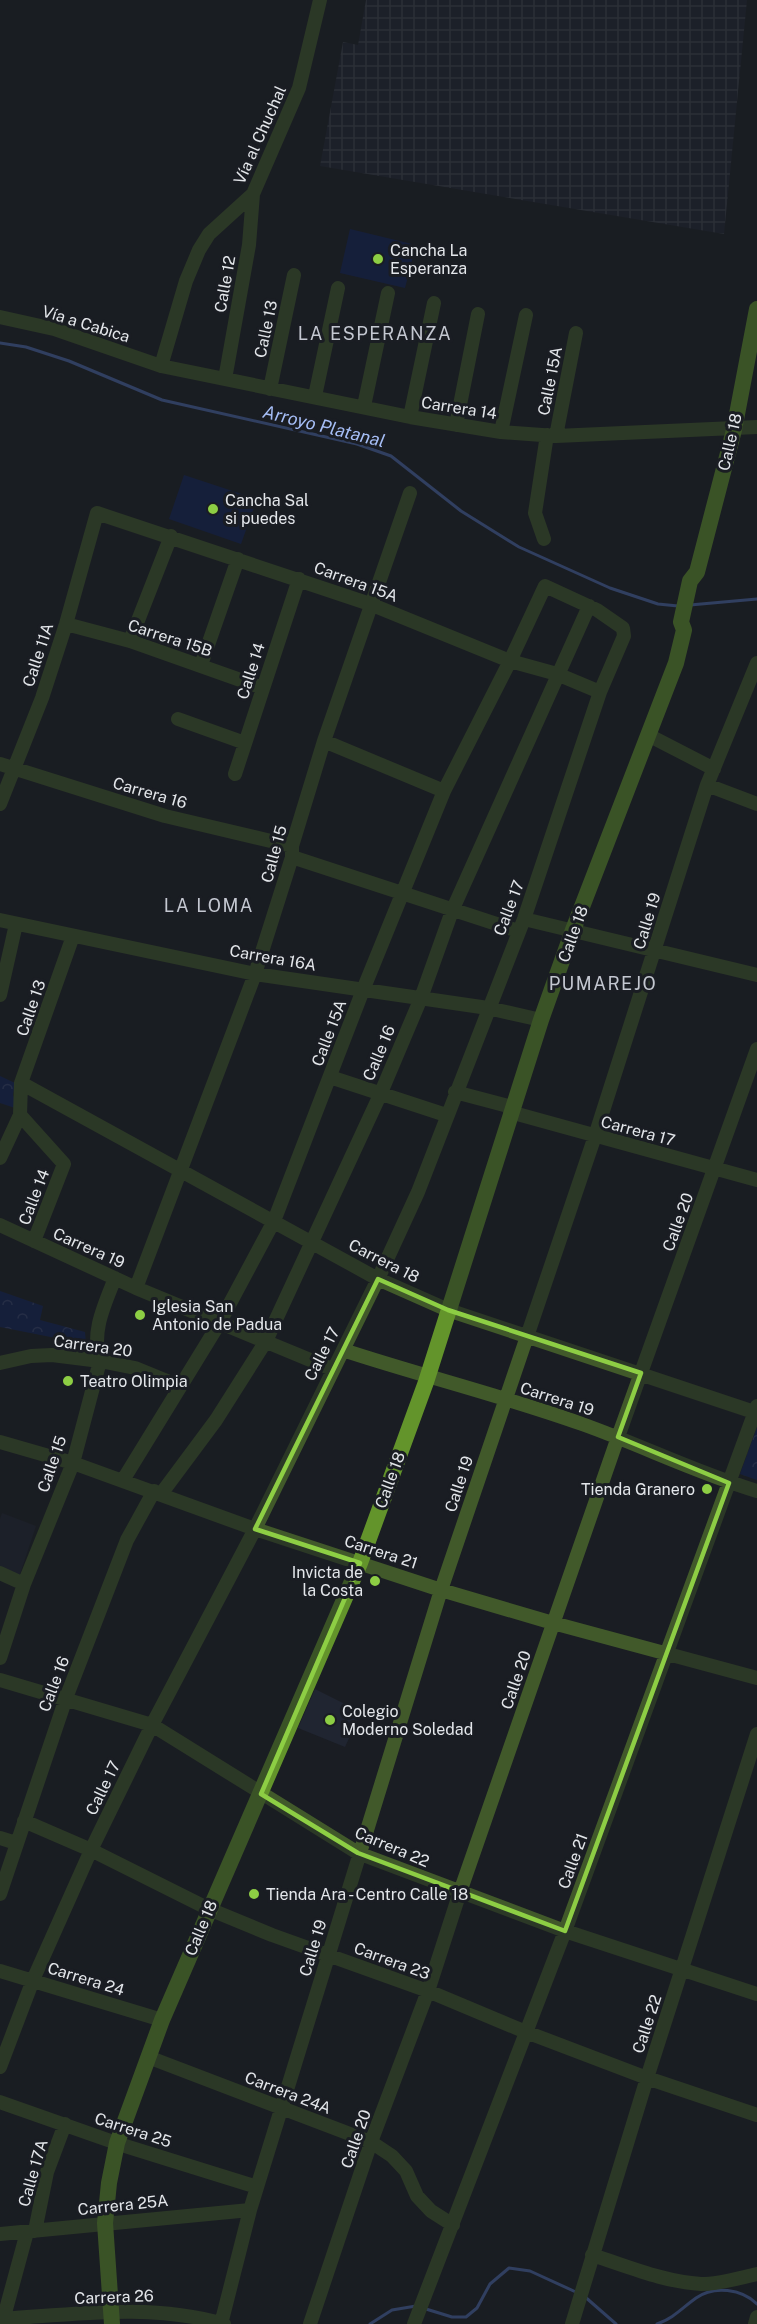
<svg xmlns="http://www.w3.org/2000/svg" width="757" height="2324" font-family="'Public Sans',sans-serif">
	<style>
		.built { fill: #202531 }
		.industrial { fill: url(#industrial-grid) }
		.park { fill: url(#park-crowns) }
		.pitch { fill: #112258 }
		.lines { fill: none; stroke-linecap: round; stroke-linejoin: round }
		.stream { stroke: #4d68aa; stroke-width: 3 }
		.minor { stroke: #41592a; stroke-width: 14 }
		.major { stroke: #63942b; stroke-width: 16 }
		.marked { fill: none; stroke: #8dce44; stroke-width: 4.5; stroke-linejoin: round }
		.poi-dot { fill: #8dce44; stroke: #1a1d23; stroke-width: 2 }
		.labels { text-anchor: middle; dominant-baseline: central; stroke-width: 6; stroke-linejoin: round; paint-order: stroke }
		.street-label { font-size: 16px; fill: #e3e6ea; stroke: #1a1d23 }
		.poi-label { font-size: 16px; fill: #e3e6ea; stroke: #1a1d23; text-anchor: start }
		.neighbourhood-label { font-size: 18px; letter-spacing: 1.5px; fill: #c4c8d1; stroke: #1a1d23 }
		.water-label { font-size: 18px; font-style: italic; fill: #a6bef6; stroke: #1a1d23 }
	</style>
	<defs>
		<pattern id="industrial-grid" width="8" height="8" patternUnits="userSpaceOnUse" patternTransform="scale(1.5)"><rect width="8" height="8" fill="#202531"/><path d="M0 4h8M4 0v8" fill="none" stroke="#40454f"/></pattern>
		<pattern id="park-crowns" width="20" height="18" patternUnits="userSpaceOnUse" patternTransform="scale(1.5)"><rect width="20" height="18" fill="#112258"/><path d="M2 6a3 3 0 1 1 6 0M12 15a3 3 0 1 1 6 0" fill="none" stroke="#344270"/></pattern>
	</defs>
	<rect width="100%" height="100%" fill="#1a1d23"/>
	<path class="built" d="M2 1513 36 1526 19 1577 0 1569V1519Z
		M315 1689 361 1712 345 1747 298 1728Z"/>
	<path class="industrial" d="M366 0H747L724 234 320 166 343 42 358 45Z"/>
	<path class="park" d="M0 1076 15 1083 13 1095 17 1104 15 1108 0 1103Z
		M0 1291 43 1306 40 1320 85 1332 86 1344 0 1327Z
		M757 1427V1480L740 1474Z"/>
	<path class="pitch" d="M350 229 416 245 405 288 340 273Z
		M184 475 257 499 241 544 169 519Z"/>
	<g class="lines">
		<path class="stream" d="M0 343 26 347 69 361 162 400 357 444 391 456 461 511 519 547 610 588 658 604 678 606
			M690 605 757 599
			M584 2296 616 2324
			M426 2309 452 2317H466L477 2308 490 2284 509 2268 530 2271 578 2293
			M370 2324 392 2310 416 2306
			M657 2324C674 2318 682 2308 696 2298 714 2285 742 2289 757 2304"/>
		<path class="minor" d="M0 317 54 329 161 366 410 417 501 432 556 436 757 427
			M161 366 186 281 199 250 209 234 253 194 299 88 320 0
			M225 379 249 245 253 194
			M270 389 294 275
			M315 396 338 288
			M364 406 388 293
			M410 417 434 303
			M456 425 478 314
			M501 432 526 315
			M556 436 576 333
			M544 539 535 513 547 435
			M66 624 130 641 263 688
			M130 641 171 536
			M201 665 238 559
			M178 719 245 743
			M650 736 714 769
			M324 741 444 791
			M0 764 165 816 292 846
			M235 774 299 579
			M707 785 757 804
			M0 804 42 698 66 624 97 513 370 604 510 661 557 674 600 692
			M292 857 518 931
			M524 919 757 975
			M0 920 255 974 488 1008 541 1020
			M0 995 16 924
			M330 1077 446 1115
			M21 1083 378 1279 448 1310 757 1413
			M455 1092 512 1107
			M510 1112 757 1180
			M20 1115 64 1164 34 1241
			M0 1158 20 1115 21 1083 73 936
			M0 1225 136 1288 332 1369
			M136 1288 255 974 292 857V846L324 741 410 493
			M343 1350C422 1376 504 1396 582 1424 641 1445 697 1473 757 1491
			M0 1363 31 1356 52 1355 100 1361 135 1368 179 1386
			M0 1442 73 1463 255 1529 441 1590 553 1623 757 1678
			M161 1494 216 1420 266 1341 380 1095 421 998 452 911 589 606
			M0 1573 24 1584
			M0 1658 24 1584 73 1463 100 1361C91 1332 104 1306 115 1278
			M0 1680 152 1725 358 1853 565 1931 757 1994
			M24 1821 91 1850 209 1909 272 1935 428 1991 526 2032 647 2078 757 2115
			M0 1838 16 1843
			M0 1894 66 1698 127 1540 154 1491
			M0 1971 162 2020
			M148 2057 371 2142 392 2156 406 2171 417 2196 431 2211 453 2225
			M0 2067 33 1980 91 1850 152 1725 255 1529 378 1279 418 1192 524 919 600 692 624 636 623 628 597 610 545 586 510 661 444 791 363 990 274 1221 220 1322 123 1480
			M0 2102 122 2145 257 2187
			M35 2231 47 2172 65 2124
			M0 2234 250 2210
			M592 2255C627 2266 664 2282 701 2284 720 2284 739 2278 757 2274
			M3 2319C77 2314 152 2303 224 2324
			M2 2324 27 2232
			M221 2324 250 2210 441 1590 595 1136 707 785 757 663
			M310 2324 371 2142 428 1991 460 1892 618 1437 757 1049
			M414 2324 565 1931 757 1406
			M572 2324 647 2078 757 1734
			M755 2324 757 2317"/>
		<path class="major" d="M112 2324 105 2223 109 2183 117 2143 162 2020 360 1563 426 1382 541 1020 573 930 676 663 684 630 681 622 690 581 697 572 734 430 757 309"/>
	</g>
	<path d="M0 0H757V2324H0ZM378 1279 448 1310 641 1373 618 1437 729 1483 565 1931 358 1853 261 1794 360 1563 255 1529Z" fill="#1a1d23" fill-opacity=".55" fill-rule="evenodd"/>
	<path class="marked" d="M378 1279 448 1310 641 1373 618 1437 729 1483 565 1931 358 1853 261 1794 360 1563 255 1529Z"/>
	<g class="poi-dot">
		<circle cx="378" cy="259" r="6"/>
		<circle cx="213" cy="509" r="6"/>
		<circle cx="140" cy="1315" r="6"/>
		<circle cx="68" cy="1381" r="6"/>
		<circle cx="707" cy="1489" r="6"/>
		<circle cx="375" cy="1581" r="6"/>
		<circle cx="330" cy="1720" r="6"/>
		<circle cx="254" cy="1894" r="6"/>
	</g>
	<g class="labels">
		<g class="street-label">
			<text transform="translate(260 135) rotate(-66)">Vía al Chuchal</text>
			<text transform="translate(225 284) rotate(-80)">Calle 12</text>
			<text transform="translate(86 324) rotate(17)">Vía a Cabica</text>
			<text transform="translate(266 329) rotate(-78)">Calle 13</text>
			<text transform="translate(550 381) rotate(-79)">Calle 15A</text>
			<text transform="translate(459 408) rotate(9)">Carrera 14</text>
			<text transform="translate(730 442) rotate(-77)">Calle 18</text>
			<text transform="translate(356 582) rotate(20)">Carrera 15A</text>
			<text transform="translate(170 638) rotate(18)">Carrera 15B</text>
			<text transform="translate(38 655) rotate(-72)">Calle 11A</text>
			<text transform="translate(251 671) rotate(-72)">Calle 14</text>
			<text transform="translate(150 793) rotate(16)">Carrera 16</text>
			<text transform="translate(274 854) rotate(-75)">Calle 15</text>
			<text transform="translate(509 908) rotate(-69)">Calle 17</text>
			<text transform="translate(647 921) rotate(-73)">Calle 19</text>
			<text transform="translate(573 934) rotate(-70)">Calle 18</text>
			<text transform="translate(273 958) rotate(10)">Carrera 16A</text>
			<text transform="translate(31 1008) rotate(-71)">Calle 13</text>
			<text transform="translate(329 1033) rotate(-69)">Calle 15A</text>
			<text transform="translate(379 1053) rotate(-67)">Calle 16</text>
			<text transform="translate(638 1131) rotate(15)">Carrera 17</text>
			<text transform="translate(34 1197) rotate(-69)">Calle 14</text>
			<text transform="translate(678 1222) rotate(-70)">Calle 20</text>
			<text transform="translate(89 1248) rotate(24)">Carrera 19</text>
			<text transform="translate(384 1261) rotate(27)">Carrera 18</text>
			<text transform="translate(93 1346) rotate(8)">Carrera 20</text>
			<text transform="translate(322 1354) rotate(-63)">Calle 17</text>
			<text transform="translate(557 1399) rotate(18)">Carrera 19</text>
			<text transform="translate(52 1464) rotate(-71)">Calle 15</text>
			<text transform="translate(390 1480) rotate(-70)">Calle 18</text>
			<text transform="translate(459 1484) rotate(-72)">Calle 19</text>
			<text transform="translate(381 1552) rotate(18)">Carrera 21</text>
			<text transform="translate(516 1680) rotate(-71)">Calle 20</text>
			<text transform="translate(54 1684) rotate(-69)">Calle 16</text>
			<text transform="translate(103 1788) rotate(-64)">Calle 17</text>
			<text transform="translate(392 1847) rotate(23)">Carrera 22</text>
			<text transform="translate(573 1861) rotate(-70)">Calle 21</text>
			<text transform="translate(201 1928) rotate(-67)">Calle 18</text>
			<text transform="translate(313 1948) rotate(-73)">Calle 19</text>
			<text transform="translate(392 1961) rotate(20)">Carrera 23</text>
			<text transform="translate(86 1979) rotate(17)">Carrera 24</text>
			<text transform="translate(647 2024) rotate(-72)">Calle 22</text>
			<text transform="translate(288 2093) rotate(21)">Carrera 24A</text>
			<text transform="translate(133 2130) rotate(18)">Carrera 25</text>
			<text transform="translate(356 2139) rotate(-71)">Calle 20</text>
			<text transform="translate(33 2173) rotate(-74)">Calle 17A</text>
			<text transform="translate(123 2205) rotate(-6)">Carrera 25A</text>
			<text transform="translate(114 2297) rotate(-2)">Carrera 26</text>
		</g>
		<g class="poi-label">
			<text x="390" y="250">Cancha La<tspan x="390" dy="18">Esperanza</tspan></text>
			<text x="225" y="500">Cancha Sal<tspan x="225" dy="18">si puedes</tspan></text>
			<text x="152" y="1306">Iglesia San<tspan x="152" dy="18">Antonio de Padua</tspan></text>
			<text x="80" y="1381">Teatro Olimpia</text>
			<text x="695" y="1489" text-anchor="end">Tienda Granero</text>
			<text x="363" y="1572" text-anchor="end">Invicta de<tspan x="363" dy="18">la Costa</tspan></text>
			<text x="342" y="1711">Colegio<tspan x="342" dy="18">Moderno Soledad</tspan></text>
			<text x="266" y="1894">Tienda Ara - Centro Calle 18</text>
		</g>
		<g class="neighbourhood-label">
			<text x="375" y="333">LA ESPERANZA</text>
			<text x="209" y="905">LA LOMA</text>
			<text x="603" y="983">PUMAREJO</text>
		</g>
		<g class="water-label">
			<text transform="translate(324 426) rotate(14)">Arroyo Platanal</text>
		</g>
	</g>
</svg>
